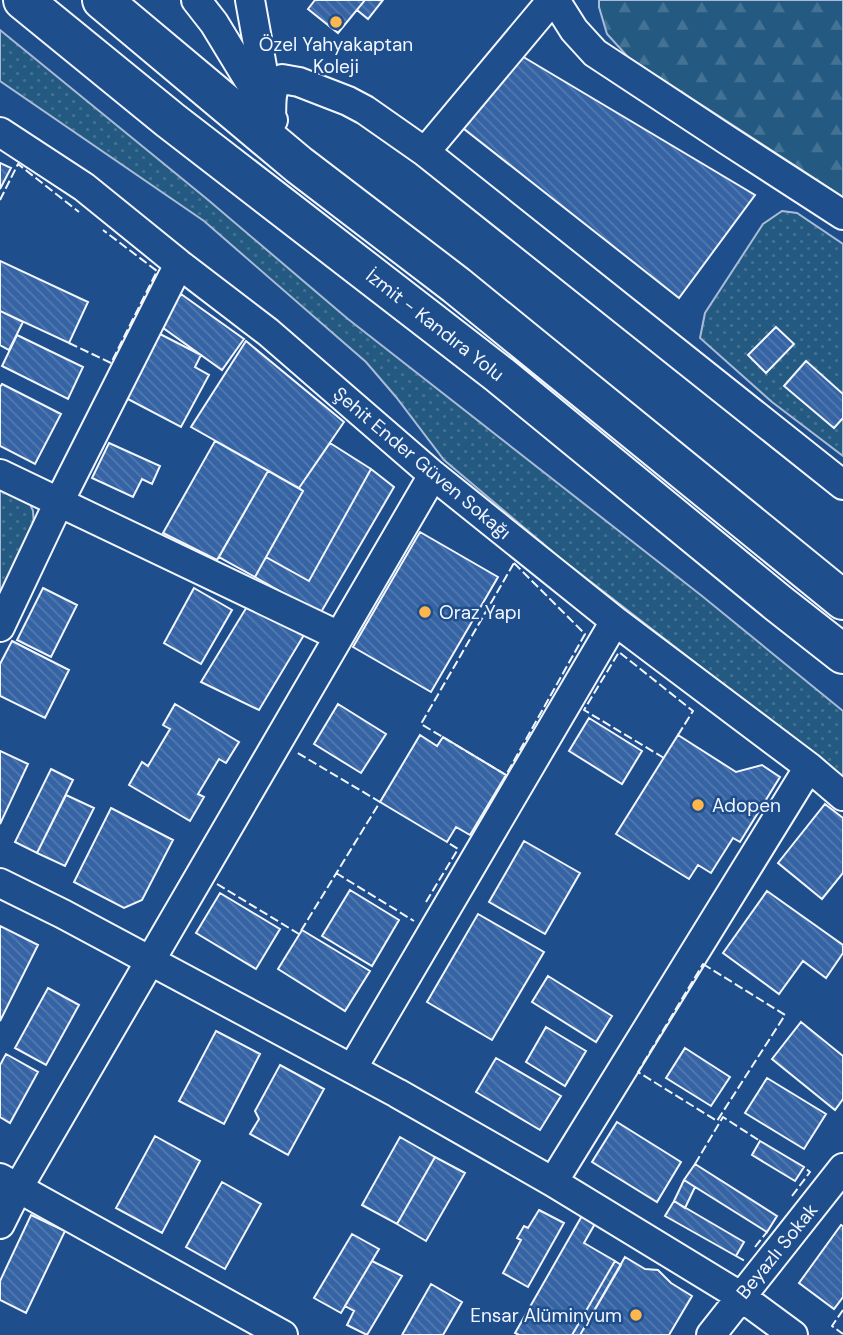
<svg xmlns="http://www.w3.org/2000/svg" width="843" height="1335" font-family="'DM Sans',sans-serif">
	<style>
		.grass { fill: url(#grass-dots); stroke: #a8bbd7; stroke-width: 2 }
		.forest { fill: url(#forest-firs); stroke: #a8bbd7; stroke-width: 2 }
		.building { fill: url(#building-back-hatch); stroke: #f2f6ff; stroke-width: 2 }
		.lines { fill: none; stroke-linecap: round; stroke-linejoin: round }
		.minor-casing { stroke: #f2f6ff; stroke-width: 32 }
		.highway-casing { stroke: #f2f6ff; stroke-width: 42 }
		.minor { stroke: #1f4e8c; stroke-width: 28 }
		.highway { stroke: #1f4e8c; stroke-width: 38 }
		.fence { stroke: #f2f6ff; stroke-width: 2; stroke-dasharray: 9 3.5; stroke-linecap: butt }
		.poi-dot { fill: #ffb74d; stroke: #1f4e8c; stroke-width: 2.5 }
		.labels { text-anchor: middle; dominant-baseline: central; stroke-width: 5; stroke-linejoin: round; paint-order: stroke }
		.poi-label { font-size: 19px; fill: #f2f6ff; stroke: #1f4e8c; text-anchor: start }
		.street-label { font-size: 19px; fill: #f2f6ff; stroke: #1f4e8c }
	</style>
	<defs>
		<pattern id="grass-dots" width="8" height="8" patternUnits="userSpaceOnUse" patternTransform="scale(1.75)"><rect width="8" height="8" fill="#245a82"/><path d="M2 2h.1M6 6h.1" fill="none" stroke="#447295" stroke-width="1.8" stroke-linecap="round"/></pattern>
		<pattern id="forest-firs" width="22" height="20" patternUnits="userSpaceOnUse" patternTransform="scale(1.75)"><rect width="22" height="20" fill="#245a82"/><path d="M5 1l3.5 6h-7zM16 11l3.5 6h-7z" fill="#447295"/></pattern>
		<pattern id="building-back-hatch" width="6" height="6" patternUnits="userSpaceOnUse" patternTransform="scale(1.75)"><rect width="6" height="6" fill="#3563a3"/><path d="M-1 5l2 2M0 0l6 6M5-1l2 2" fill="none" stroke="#537ab1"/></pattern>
	</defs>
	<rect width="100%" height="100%" fill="#1f4e8c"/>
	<path class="grass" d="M0 30 207 199 348 319 702 596 843 711V777L560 558 444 460 396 397 366 362 204 221 0 81Z
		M782 211 797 213 843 244V456L772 402 700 338 705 313 763 224Z
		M0 485 29 501 33 511 34 526 0 597Z"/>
	<path class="forest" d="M599 0H843V197L628 57 607 34 599 7Z"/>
	<path class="building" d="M315 0H365L338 33 308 9Z
		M365 0H383L368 19 357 10Z
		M515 52 755 195 679 298 459 125Z
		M0 163 11 168 0 189Z
		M0 261 88 302 69 343 0 311Z
		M181 294 244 339 222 370 159 325Z
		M0 311 23 322 9 350 0 345Z
		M776 327 794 344 766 373 748 355Z
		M160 334 201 355 195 367 209 375 181 427 126 398Z
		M17 335 83 367 68 399 2 366Z
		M246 341 344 422 299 488 191 427Z
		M806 361 843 394V418L834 428 784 386Z
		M2 384 61 414 35 464 0 446V387Z
		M215 441 268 471 217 560 163 533Z
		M109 443 160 466 152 484 142 479 133 497 92 478Z
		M330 443 371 469 309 581 266 557 303 491 299 488Z
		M371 469 394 487 320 614 255 577 266 557 309 581Z
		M268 471 303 491 255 577 219 557Z
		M420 532 498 577 431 692 353 647Z
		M43 588 77 605 51 657 17 640Z
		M194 588 232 610 201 664 164 643Z
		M248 605 304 635 259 710 201 682Z
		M12 641 69 670 45 718 0 696V664Z
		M175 704 239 742 226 763 219 759 198 794 204 797 190 821 129 785 142 762 148 766 170 729 163 725Z
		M338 704 386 734 361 773 314 744Z
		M589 718 642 751 622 784 569 751Z
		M420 735 437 746 443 737 506 775 470 835 456 827 447 842 380 802Z
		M678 735 736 772 762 765 780 777 740 842 733 838 711 873 698 865 689 879 616 834Z
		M0 751 28 764 0 824Z
		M51 769 73 780 37 853 15 842Z
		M66 795 94 808 65 866 37 853Z
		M825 804 843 818V873L822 899 778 863Z
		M111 808 173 840 142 900 124 908 74 882Z
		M524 841 580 873 545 934 489 902Z
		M350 890 399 920 372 966 322 936Z
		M767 891 843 945V953L826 978 803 961 779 994 723 953Z
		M220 893 280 929 256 969 196 933Z
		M478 914 544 952 492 1040 427 1002Z
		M0 926 38 945 0 1021Z
		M302 930 370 971 345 1011 278 969Z
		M548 976 612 1016 596 1042 532 1002Z
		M48 988 79 1005 46 1065 15 1048Z
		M801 1022 843 1056V1099L835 1110 772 1059Z
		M546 1027 586 1051 565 1086 526 1062Z
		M216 1031 260 1054 224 1124 179 1101Z
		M685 1048 730 1077 711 1106 666 1078Z
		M6 1054 38 1072 10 1123 0 1117V1065Z
		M496 1058 561 1096 540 1130 476 1092Z
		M280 1065 324 1089 288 1155 250 1134 259 1119 255 1111Z
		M767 1078 826 1114 804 1149 745 1113Z
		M617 1122 681 1162 657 1202 592 1162Z
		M155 1136 200 1161 162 1233 116 1208Z
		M400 1137 435 1157 397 1224 362 1205Z
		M760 1141 804 1167 795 1181 752 1155Z
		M435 1157 465 1173 426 1241 397 1224Z
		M695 1164 777 1216 767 1232 684 1180Z
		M684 1180 695 1187 685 1208 674 1201Z
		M222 1182 261 1204 225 1269 186 1247Z
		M674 1201 744 1242 736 1256 665 1216Z
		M539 1210 564 1223 528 1287 503 1273 521 1240 517 1238 524 1226 528 1228Z
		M583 1214 596 1222 584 1243 615 1261 572 1335H519L515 1333Z
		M31 1215 65 1231 26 1313 0 1300V1281Z
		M841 1225 843 1226V1297L834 1309 799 1283Z
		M352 1234 379 1249 341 1313 314 1298Z
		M625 1257 645 1269 658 1270 671 1283 692 1296 669 1335H580Z
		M372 1261 402 1276 367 1335 347 1325 354 1311 345 1306Z
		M615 1261 621 1265 580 1335H572Z
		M431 1284 462 1302 443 1335H402Z"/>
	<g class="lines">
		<g class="minor-casing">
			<path id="minor" d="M196 0 214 23 273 120
				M250 0 268 100
				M555 0 574 30 595 53 727 140 843 215
				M271 116C272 103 269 86 282 79L299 82 348 101 365 110 425 152 843 485
				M0 132 84 187 179 264 268 332 433 475 615 621 809 767 843 796
				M425 152 552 0
				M0 474 339 636
				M0 627 59 502 179 264
				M0 883 63 914 397 1093 553 1182 740 1296 793 1335
				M352 1069 615 621
				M0 1178 283 1335
				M553 1182 809 767
				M0 1224 18 1188 433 475
				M711 1335 843 1168"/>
		</g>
		<g class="highway-casing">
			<path id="highway" d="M23 0 170 120 500 375 778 603 843 654
				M102 0 299 165 456 285 843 600"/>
		</g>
		<use href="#minor" class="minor"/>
		<use href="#highway" class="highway"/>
		<path class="fence" d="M0 200 18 164 79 212
			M69 343 111 363 157 271 103 230
			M514 563 585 634 506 775 421 724Z
			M664 758 584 710 619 652 693 711 678 735
			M336 873 414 921
			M217 884 299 934 380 802 296 752
			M426 902 458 849 447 842
			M703 964 785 1015 717 1121 638 1072Z
			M695 1164 723 1117 760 1141
			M792 1196 810 1172 804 1167
			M755 1247 767 1232
			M736 1256 745 1261
			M843 1310 832 1326 843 1334"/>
	</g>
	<g class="poi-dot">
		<circle cx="336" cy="22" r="7"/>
		<circle cx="425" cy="612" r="7"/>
		<circle cx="698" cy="805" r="7"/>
		<circle cx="636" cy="1315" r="7"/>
	</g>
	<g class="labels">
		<g class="poi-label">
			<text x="336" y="44" text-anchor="middle">Özel Yahyakaptan<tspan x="336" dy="22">Koleji</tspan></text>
			<text x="439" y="612">Oraz Yapı</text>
			<text x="712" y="805">Adopen</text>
			<text x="622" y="1315" text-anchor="end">Ensar Alüminyum</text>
		</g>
		<g class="street-label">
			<text transform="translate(435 325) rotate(38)">İzmit - Kandıra Yolu</text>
			<text transform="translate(422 463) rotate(40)">Şehit Ender Güven Sokağı</text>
			<text transform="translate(777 1251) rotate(-51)">Beyazlı Sokak</text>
		</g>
	</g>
</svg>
